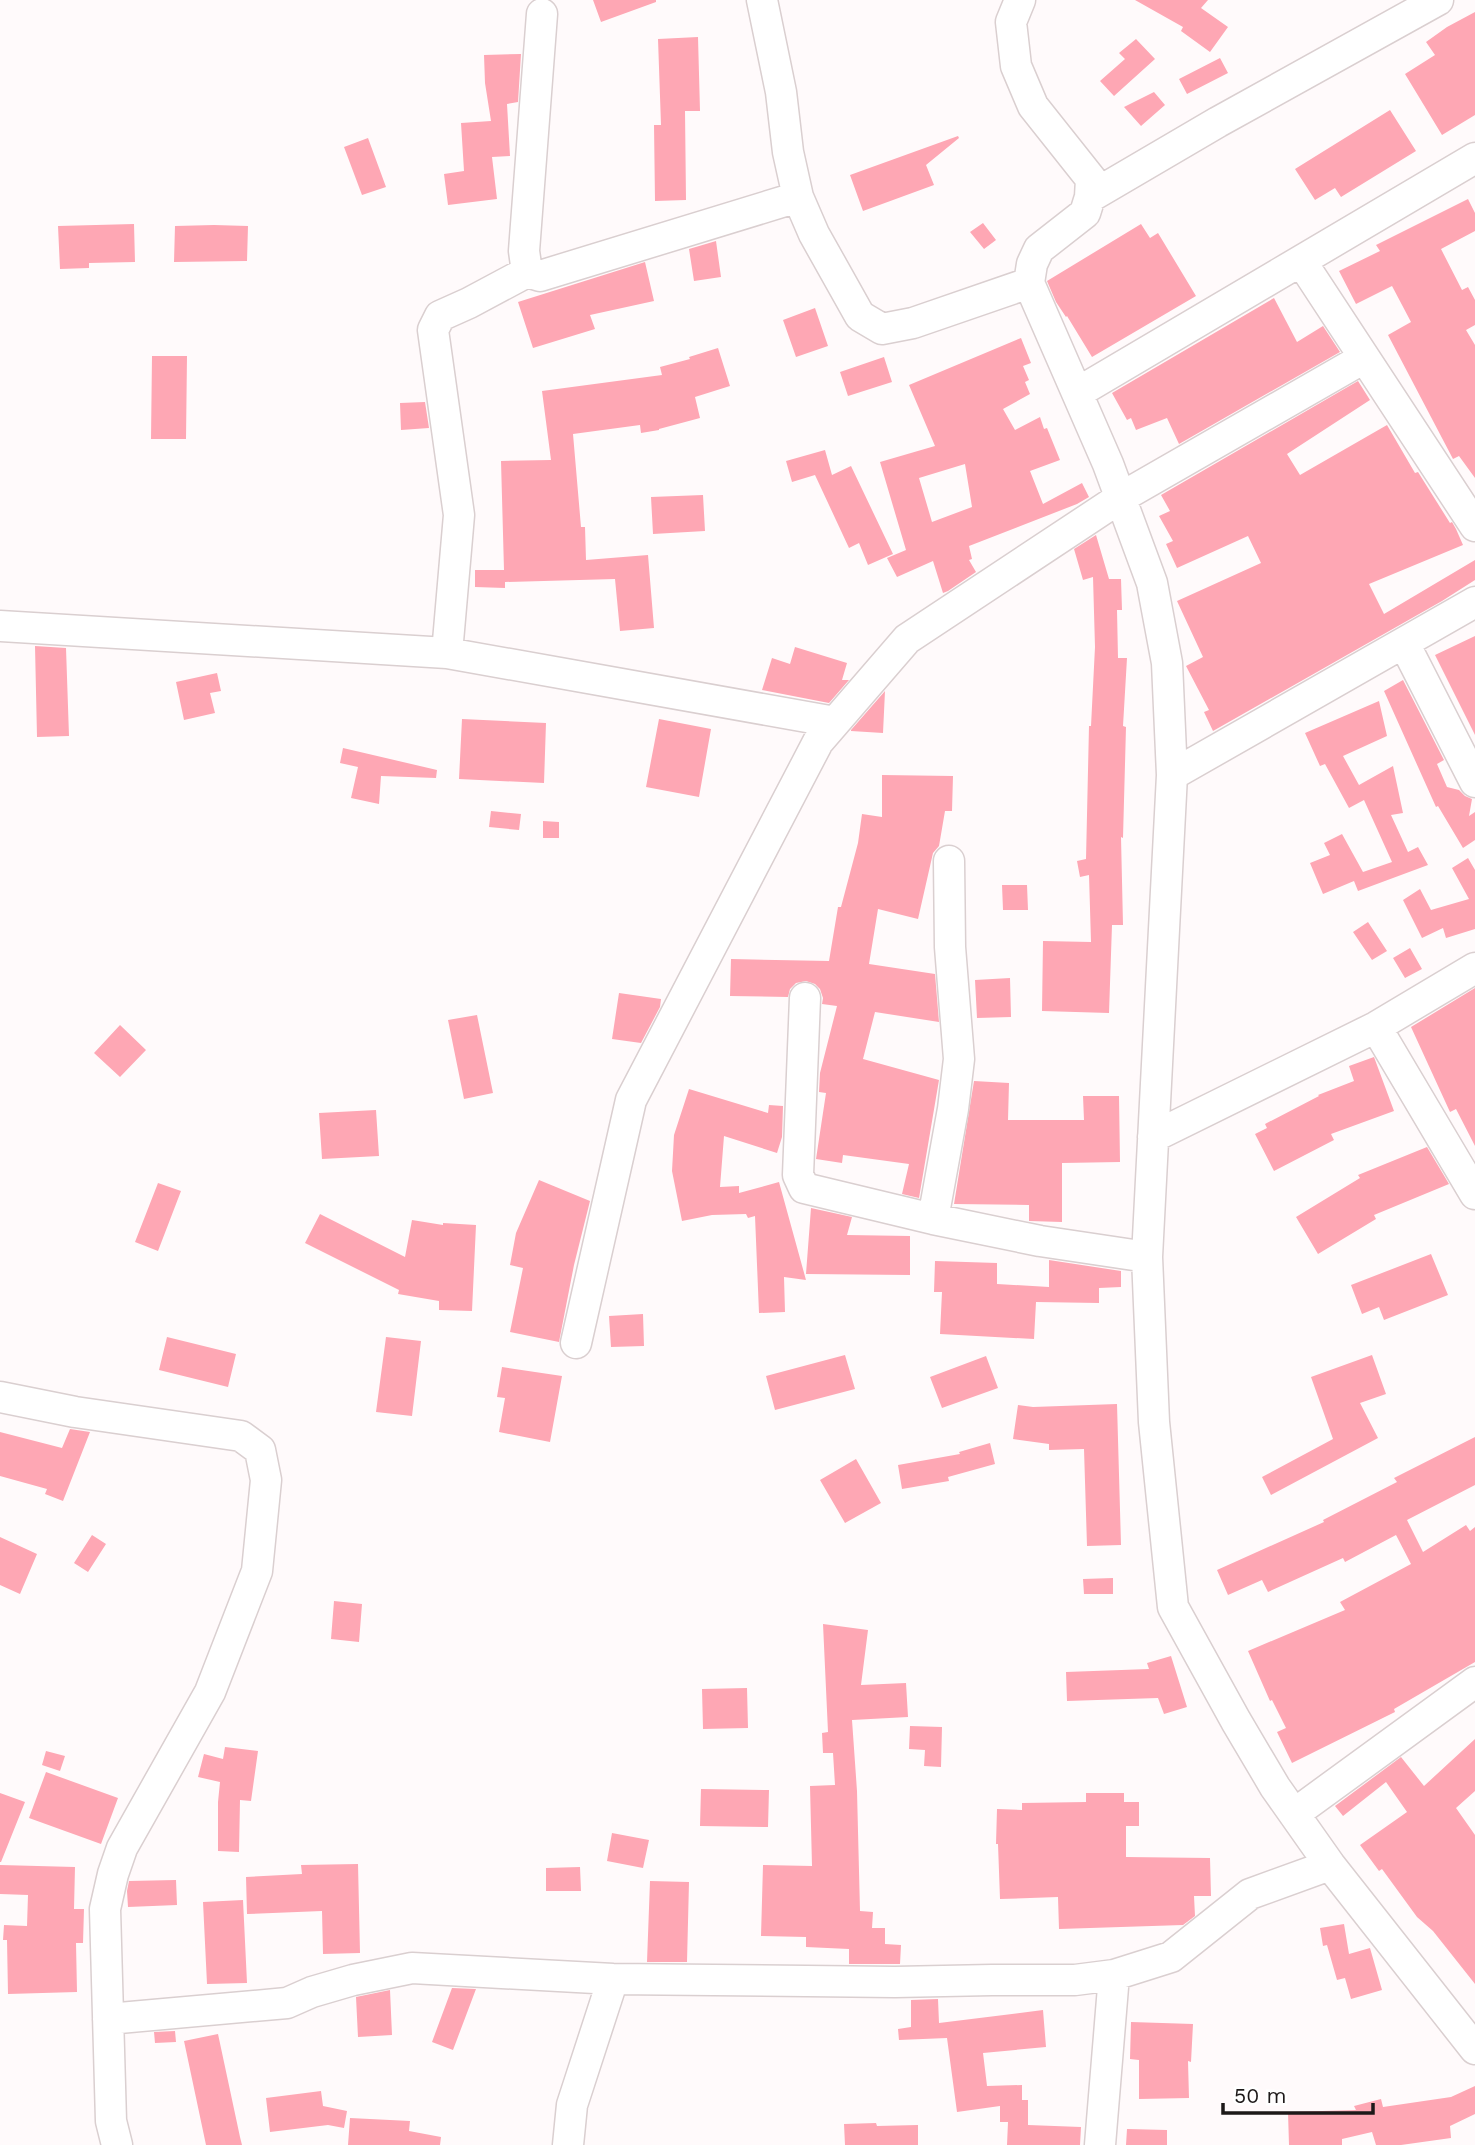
<svg xmlns="http://www.w3.org/2000/svg" width="1475" height="2145" font-family="'Work Sans',sans-serif">
	<style>
		.building { fill: #fea7b4; fill-rule: evenodd }
		.lines { fill: none; stroke-linecap: round; stroke-linejoin: round }
		.minor-casing { stroke: #dacfd0; stroke-width: 33 }
		.minor { stroke: #fff; stroke-width: 30 }
	</style>
	<rect width="100%" height="100%" fill="#fffafb"/>
	<path class="building" d="M593 0H656V2L601 22Z
		M1135 0H1208L1201 8 1228 27 1210 52 1181 31 1183 27Z
		M1475 12V115L1442 135 1405 74 1435 55 1426 42 1447 27Z
		M698 37 700 111H685L686 200 655 201 654 125H661L658 39Z
		M1136 39 1155 59 1114 96 1100 81 1125 59 1119 53Z
		M521 54 518 102 507 104 510 156 492 157 497 199 448 205 444 174 464 171 461 123 491 121 485 83 484 55Z
		M1220 58 1228 73 1187 94 1179 79Z
		M1154 92 1165 105 1141 126 1124 107Z
		M1390 110 1416 151 1341 197 1335 188 1315 200 1295 169Z
		M958 136 959 138 926 165 934 185 863 211 850 175Z
		M368 138 386 187 362 195 344 147Z
		M1468 199 1475 213V231L1441 249 1462 290 1468 287 1475 300V325L1466 330 1475 345V478L1459 456 1453 459 1388 335 1411 322 1392 286 1356 304 1339 271 1380 251 1376 245Z
		M983 223 996 240 984 249 970 232Z
		M134 224 135 262 89 263V268L60 269 58 226Z
		M1141 224 1150 238 1158 233 1196 296 1092 357 1067 316 1066 317 1056 302 1047 281Z
		M214 225 248 226 247 261 174 262 175 226Z
		M716 241 721 277 694 281 689 249Z
		M645 262 654 301 590 315 595 329 533 348 518 302Z
		M1274 298 1297 342 1323 326 1340 352 1179 444 1167 418 1136 430 1131 418 1127 420 1112 393Z
		M815 308 828 346 796 357 783 320Z
		M1021 338 1031 363 1023 366 1029 380 1025 382 1030 394 1003 409 1015 430 1040 417 1044 429 1047 428 1060 460 1030 471 1043 504 1082 483 1089 497 1077 504 969 546 972 559 969 560 976 572 948 591 943 593 933 561 897 577 887 558 906 550 880 462 935 446 909 385ZM965 464 972 507 932 522 919 478Z
		M718 348 730 386 695 397 700 418 659 429V430L641 433 640 425 573 434 581 527H585L586 560 648 555 654 628 620 631 615 579 505 582V588L475 587V570H504L501 461 551 460 542 391 662 375 660 367 690 359 689 357Z
		M152 356H187L186 439H151Z
		M884 357 892 382 848 396 840 372Z
		M1358 381 1370 400 1287 454 1300 475 1387 425 1415 473 1418 472 1450 523 1452 522 1456 529 1463 545 1369 584 1384 614 1475 560V580L1442 601 1213 731 1204 712 1209 710 1186 666 1203 657 1177 601 1261 563 1248 536 1177 568 1166 544 1173 541 1159 516 1170 511 1161 495Z
		M425 402 429 428 401 430 400 403Z
		M825 450 832 475 851 466 893 554 868 565 859 543 849 548 815 475 792 482 786 461Z
		M703 495 705 531 653 534 651 497Z
		M1096 535 1109 579H1121L1122 610H1117L1118 658H1127L1123 726 1126 727 1123 838 1121 837 1123 925H1112L1109 1013 1042 1011 1043 941 1091 942 1089 875 1080 877 1077 861 1086 859 1089 726H1091L1095 647 1093 577 1083 580 1074 549Z
		M1475 636V735L1435 655Z
		M35 646 66 648 69 736 37 737Z
		M795 647 847 663 842 680H849L829 703 762 690 772 658 790 664Z
		M217 673 221 691 210 693 215 713 184 720 176 682Z
		M1403 680 1444 760 1437 764 1447 787 1459 790 1465 796 1472 799 1469 816 1475 812V840L1463 848 1438 806 1436 807 1384 691Z
		M885 691 883 733 851 731V730Z
		M1379 701 1387 736 1343 756 1359 785 1393 766 1403 813 1391 815 1408 852 1418 847 1428 865 1358 891 1354 881 1323 894 1310 863 1330 855 1324 843 1342 834 1363 872 1392 862 1364 800 1349 808 1325 764 1320 766 1305 733Z
		M462 719 546 723 544 783 459 779Z
		M659 719 711 729 699 797 646 787Z
		M343 748 437 770 436 778 381 776 379 804 351 798 358 767 340 763Z
		M882 775 953 776 952 811H945L939 846 933 853 918 919 878 909 869 964 935 974 939 1022 875 1012 863 1059 939 1080 919 1198 902 1194 909 1164 843 1155 842 1163 816 1159 826 1093 819 1092 820 1073 837 1006 822 1004 823 998 820 989 815 984 806 981 796 983 790 989 788 997 730 996 731 959 829 961 838 907H841L858 843 862 814 882 817Z
		M491 811 521 814 519 830 489 827Z
		M543 821 559 822V838H543Z
		M1468 858 1475 870V929L1446 938 1443 928 1422 938 1403 900 1420 889 1431 910 1469 899 1452 868Z
		M1002 885H1027L1028 910H1003Z
		M1368 922 1387 951 1372 960 1353 932Z
		M1410 948 1422 969 1405 978 1393 958Z
		M1010 978 1011 1017 977 1018 975 980Z
		M1475 988V1146L1456 1109 1450 1112 1411 1027Z
		M619 993 661 999 660 1007 641 1043 612 1039Z
		M477 1015 493 1093 464 1099 448 1020Z
		M120 1025 146 1050 120 1077 94 1053Z
		M1374 1057 1394 1111 1331 1134 1334 1140 1274 1171 1255 1134 1267 1128 1265 1124 1319 1096 1318 1095 1354 1081 1349 1066Z
		M974 1081 1009 1083 1008 1120H1084L1083 1096H1119L1120 1162 1062 1163V1222L1029 1221V1205L954 1204Z
		M689 1089 768 1113 769 1105 783 1106 782 1137 777 1153 724 1136 720 1187 739 1186V1193L779 1182 806 1280 784 1277 785 1312 759 1313 755 1216 748 1218 746 1214 712 1215 682 1221 672 1171 674 1135Z
		M376 1110 379 1156 322 1159 319 1113Z
		M1427 1147 1449 1184 1374 1215 1376 1219 1318 1254 1296 1217 1360 1178 1358 1175Z
		M539 1180 590 1201 574 1265 559 1342 510 1332 523 1268 510 1265 516 1233Z
		M158 1183 181 1191 158 1251 135 1242Z
		M811 1208 852 1217 847 1235 910 1236V1275L806 1274Z
		M320 1214 405 1257 412 1220 443 1225V1223L476 1225 472 1311 439 1310V1301L398 1294 399 1290 305 1243Z
		M1431 1254 1448 1295 1384 1320 1379 1307 1362 1314 1351 1285Z
		M1049 1260 1121 1271V1287L1099 1288V1303L1036 1302 1034 1339 940 1334 942 1292H934L935 1261 997 1263V1284L1049 1287Z
		M643 1314 644 1346 611 1347 609 1316Z
		M167 1337 236 1354 228 1387 159 1370Z
		M386 1337 421 1341 412 1416 376 1412Z
		M845 1355 855 1389 775 1410 766 1376Z
		M1372 1355 1386 1394 1360 1403 1378 1438 1271 1495 1262 1477 1333 1439 1311 1377Z
		M986 1356 998 1388 942 1408 930 1377Z
		M502 1367 562 1376 550 1442 499 1432 505 1398 497 1397Z
		M1117 1404 1121 1545 1087 1546 1084 1449 1049 1450V1444L1013 1439 1018 1405 1033 1407Z
		M70 1429 90 1432 63 1501 45 1494 47 1489 0 1476V1432L62 1448Z
		M1475 1437V1485L1407 1520 1423 1552 1466 1525 1470 1531 1475 1527V1662L1394 1709 1395 1712 1292 1763 1277 1732 1286 1728 1272 1700 1270 1701 1248 1651 1345 1610 1340 1602 1411 1564 1396 1535 1345 1562 1343 1558 1268 1592 1262 1580 1228 1595 1217 1570 1324 1522 1323 1520 1397 1482 1394 1478Z
		M990 1443 995 1464 948 1477 949 1481 902 1489 898 1465 960 1454 959 1452Z
		M856 1459 881 1503 845 1523 820 1480Z
		M92 1535 106 1544 88 1572 74 1563Z
		M0 1537 37 1554 20 1594 0 1585Z
		M1113 1578V1594H1084L1083 1579Z
		M334 1601 362 1604 359 1642 331 1639Z
		M823 1624 868 1630 861 1685 906 1683 908 1717 852 1720 857 1791 860 1911 873 1912 872 1928H885V1944L901 1945 900 1964H849V1949L806 1947V1937L761 1936 763 1865 812 1866 810 1786 835 1785 833 1753H823L822 1733 828 1732Z
		M1171 1656 1187 1707 1164 1714 1158 1698 1067 1701 1066 1672 1149 1669 1147 1663Z
		M747 1688 748 1728 703 1729 702 1689Z
		M910 1726 942 1727 941 1767 924 1766 925 1750 909 1749Z
		M1475 1739V1791L1456 1808 1475 1835V1984L1433 1931 1417 1917 1382 1869 1379 1871 1360 1845 1407 1812 1386 1782 1343 1816 1335 1806 1401 1757 1424 1786Z
		M225 1747 258 1751 251 1801 240 1800 239 1852 218 1851V1802L220 1782 198 1777 204 1754 223 1759Z
		M46 1751 65 1756 60 1771 42 1765Z
		M46 1772 118 1798 101 1844 29 1818Z
		M701 1789 769 1790 768 1827 700 1826Z
		M0 1793 25 1802 1 1862H0Z
		M1086 1793H1124V1802H1139V1826H1126V1857L1210 1858 1211 1896H1194L1195 1916 1183 1925 1059 1929 1058 1897 1000 1899 998 1844H996L997 1809 1022 1810V1803L1086 1802Z
		M612 1833 649 1840 643 1868 607 1861Z
		M358 1864 360 1953 323 1954 322 1911 247 1914 246 1877 302 1874 301 1865Z
		M0 1865 75 1867 74 1909H84L83 1943H76L77 1992 8 1994 7 1940H3L4 1925 27 1926 28 1895 0 1894Z
		M580 1867 581 1891H546V1868Z
		M176 1880 177 1905 128 1907 127 1891 129 1881Z
		M650 1881 689 1882 687 1962H647Z
		M243 1900 247 1983 207 1984 203 1902Z
		M1344 1924 1349 1954 1370 1948 1382 1990 1351 1999 1345 1978 1337 1980 1327 1945 1323 1946 1320 1928Z
		M452 1988 476 1989 453 2050 432 2042Z
		M390 1990 392 2035 358 2037 356 1997Z
		M938 1999 939 2023 1043 2010 1046 2047 983 2053 987 2086 1022 2085V2100H1028V2125L1081 2127 1080 2145H1007L1008 2122H1000V2106L957 2112 947 2038 899 2040 898 2029 911 2027V2000Z
		M1131 2022 1193 2024 1191 2062 1188 2061 1189 2098 1139 2099V2060L1130 2059Z
		M175 2031 176 2042 155 2043 154 2032Z
		M218 2034 240 2137 242 2145H206L184 2041Z
		M1475 2086V2114L1450 2126 1451 2138 1401 2145H1376L1372 2132 1342 2139V2145H1289L1288 2112 1356 2110 1354 2106 1381 2099 1383 2107 1451 2097Z
		M321 2091 323 2106 347 2111 344 2128 328 2125 270 2132 266 2098Z
		M350 2118 410 2121 409 2131 441 2137 440 2145H348Z
		M876 2123 877 2126 918 2125V2145H845L844 2124Z
		M1127 2129 1167 2130V2145H1126Z"/>
	<g class="lines">
		<g class="minor-casing">
			<path id="minor" d="M762 0 781 92 788 152 798 197 814 234 860 316 882 329 913 323 1029 283
				M1020 0 1011 22 1016 66 1033 106 1091 179 1090 197 1085 213 1039 249 1032 264 1029 283 1108 464 1152 583 1167 663 1172 775 1147 1257 1154 1422 1173 1607 1236 1721 1275 1787 1330 1865 1475 2049
				M542 14 524 251 527 272 540 276 798 197
				M1090 197 1218 122 1438 0
				M1301 261 1475 526
				M1077 393 1475 158
				M0 626 447 653 835 722
				M1404 643 1475 782
				M447 653 459 515 433 330 440 316 469 303 527 272
				M1172 775 1475 602
				M805 998 798 1175 804 1188 933 1219 1040 1241 1147 1257
				M1376 1027 1475 1194
				M1153 1137 1376 1027 1475 968
				M933 1219 953 1109 959 1059 950 947 949 861
				M576 1343 631 1100 818 742 907 639 1120 498 1364 358
				M0 1397 75 1412 241 1436 260 1450 266 1480 257 1571 210 1692 122 1848 113 1874 105 1909 111 2121 117 2145
				M1294 1814 1475 1682
				M108 2019 287 2003 312 1992 353 1980 412 1968 613 1979 895 1982 992 1980H1075L1114 1975 1171 1957 1250 1894 1330 1865
				M568 2145 572 2105 613 1979
				M1100 2145 1114 1975"/>
		</g>
		<use href="#minor" class="minor"/>
	</g>
	<path d="M1223 2103v10h150v-10" fill="none" stroke="#1d1919" stroke-width="3.5"/>
	<text x="1234" y="2103" font-size="21" fill="#1d1919" stroke="#ffffff" stroke-width="5" paint-order="stroke">50 m</text>
</svg>
